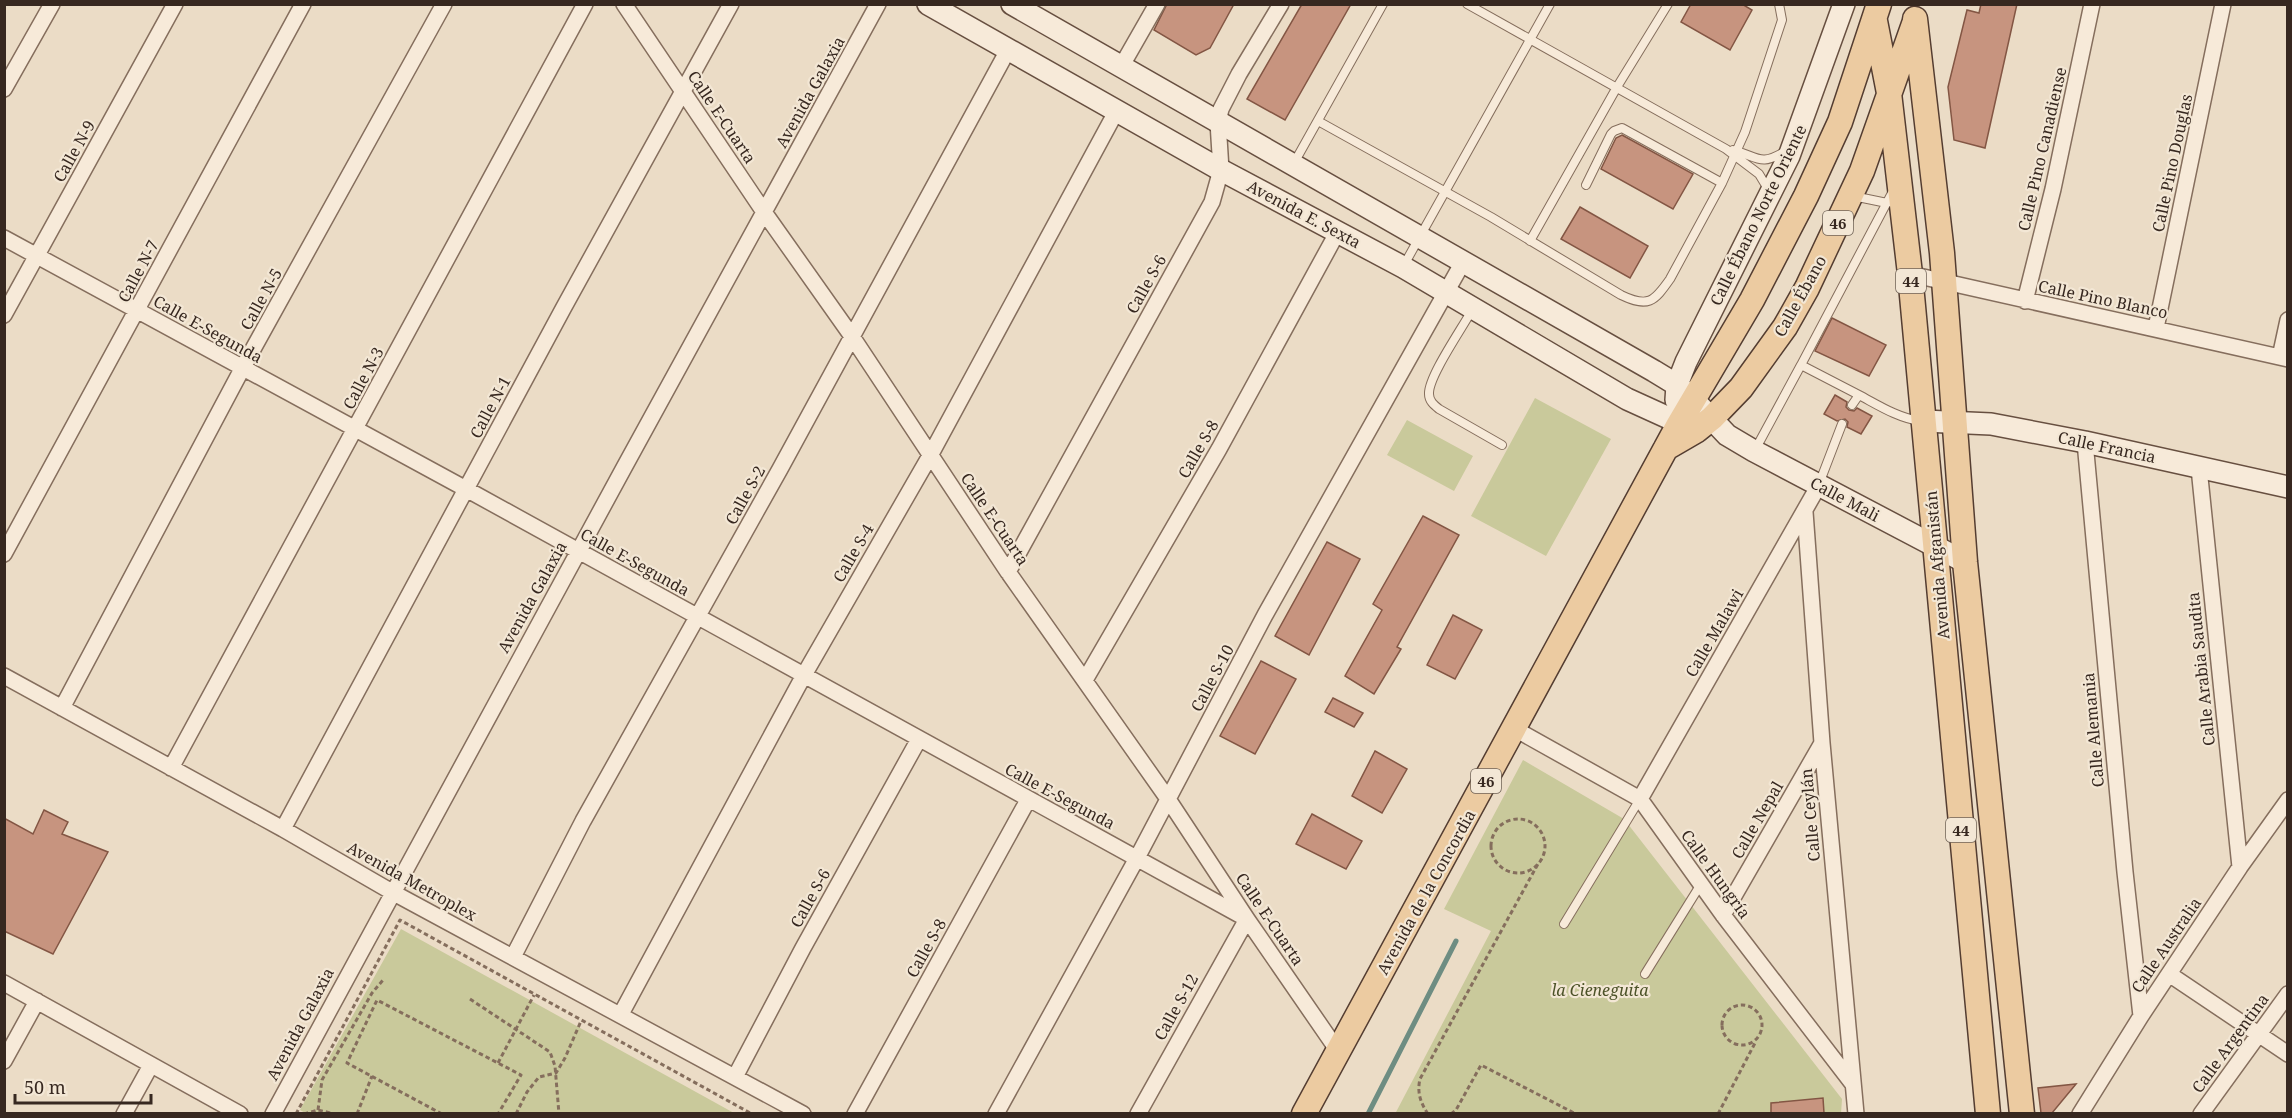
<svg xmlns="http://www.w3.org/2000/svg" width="2292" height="1118" font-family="'Noto Serif',serif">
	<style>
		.green { fill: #c9c99b }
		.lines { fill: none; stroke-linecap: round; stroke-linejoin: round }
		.stream { stroke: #6e8d82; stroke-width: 5 }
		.building { fill: #c7947f; stroke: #835644; stroke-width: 1.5 }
		.lane-casing { stroke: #856e5d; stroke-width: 10 }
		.street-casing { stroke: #856e5d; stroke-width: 18 }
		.secondary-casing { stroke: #674f40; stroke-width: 24 }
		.primary-casing { stroke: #543d31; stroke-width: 27 }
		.path { stroke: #856e5d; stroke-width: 3; stroke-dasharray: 4.5 3; stroke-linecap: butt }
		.lane { stroke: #f7ead9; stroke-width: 8 }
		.street { stroke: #f7ead9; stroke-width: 15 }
		.secondary { stroke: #f7ead9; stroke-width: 21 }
		.primary { stroke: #eccba1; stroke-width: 24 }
		.labels { text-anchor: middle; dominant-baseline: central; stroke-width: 4.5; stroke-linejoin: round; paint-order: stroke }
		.shield { fill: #f3e7d5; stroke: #6f6156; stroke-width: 1.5 }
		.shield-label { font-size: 15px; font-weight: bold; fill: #372820 }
		.street-label { font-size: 16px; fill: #372820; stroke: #f3e7d5 }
		.park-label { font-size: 16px; font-style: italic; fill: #4c5228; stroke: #f3e7d5 }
	</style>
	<rect width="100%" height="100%" fill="#ebdcc6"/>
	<path class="green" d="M1535 398 1611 439 1546 556 1471 516Z
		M1407 420 1473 456 1454 491 1387 455Z
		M1523 760 1624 819 1842 1099 1841 1114H1395L1491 931 1444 909Z
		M401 929 734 1113 307 1114 300 1110Z"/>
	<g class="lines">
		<path class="stream" d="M1368 1114 1456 941"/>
	</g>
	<path class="building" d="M1167 4H1234L1210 48 1196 55 1154 30Z
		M1302 4H1351L1285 120 1247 99Z
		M1691 4H1742L1752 10 1730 50 1681 22Z
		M1981 4H2017L1985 148 1954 140 1948 87 1967 10 1979 13Z
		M1622 135 1693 174 1673 209 1601 169 1616 138Z
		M1580 207 1648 246 1630 278 1561 239Z
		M1832 318 1886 345 1869 376 1815 351Z
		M1835 395 1847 402 1846 407 1849 410 1854 411 1857 408 1872 416 1861 434 1847 427 1848 422 1845 419 1837 421 1824 414Z
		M1423 516 1459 535 1397 647 1401 649 1374 694 1345 676 1382 610 1373 604Z
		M1327 542 1360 559 1309 655 1275 636Z
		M1453 615 1482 630 1455 679 1427 665Z
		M1261 661 1296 679 1255 754 1220 736Z
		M1333 698 1363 713 1354 727 1325 712Z
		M1375 751 1407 769 1382 813 1352 796Z
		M44 810 68 822 62 834 108 852 53 954 4 931V818L33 834Z
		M1312 814 1362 841 1346 869 1296 844Z
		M2076 1084 2052 1113H2041L2038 1088Z
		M1823 1098 1824 1113H1771V1103Z"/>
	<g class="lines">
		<g class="lane-casing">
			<path id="lane" d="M1467 4 1726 149 1759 174 1768 189
				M1318 121 1491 217 1621 295C1648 308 1654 302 1670 279L1722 183 1745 132 1782 20 1779 4
				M1733 150C1759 157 1759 167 1786 151
				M1294 163 1383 4
				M1586 185 1611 134 1614 131 1622 128 1722 183
				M1853 196 1887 203
				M1530 241 1617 87 1668 4
				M1404 265 1550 4
				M1472 310C1463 327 1428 377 1429 394 1429 401 1434 405 1439 409L1502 445
				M1801 365 1893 191
				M1859 395C1878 405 1898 418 1920 421
				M1755 450 1801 365 1859 395 1852 405
				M1819 484 1842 424
				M1564 924 1640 799
				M1645 974 1701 884"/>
		</g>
		<g class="street-casing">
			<path id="street" d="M624 4 764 212 851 335 1008 572 1168 799 1247 919 1338 1051
				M1121 67 1157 4
				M4 89 52 4
				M4 238 466 489 1247 919 1138 1114
				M1910 274 2288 359
				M2025 301 2053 189 2092 4
				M4 315 175 4
				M2156 328 2223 4
				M2280 357 2288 320
				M2085 442 2125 872 2141 1016
				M2199 468 2240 867
				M1805 512 1822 743 1856 1114
				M4 554 303 4
				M1008 572 1212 202 1221 170 1218 122 1221 109 1239 74 1281 4
				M4 676 283 829 392 892 803 1114
				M1085 680 1219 449 1337 233
				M62 708 242 369 444 4
				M1515 729 1640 799 1723 915 1852 1083
				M171 768 585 4
				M1640 799 1819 485
				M283 829 564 307 731 4
				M1723 915 1822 743
				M513 957 583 821 780 469 1008 50
				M2169 974 2288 1054
				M4 983 240 1114
				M621 1014 804 675 931 454 1117 110
				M4 1061 37 1001
				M735 1077 803 948 919 739
				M124 1114 151 1065
				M273 1114C472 742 676 374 878 4
				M855 1114 1028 800
				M996 1114 1137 858 1265 615 1463 262
				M2080 1114 2141 1016 2240 867 2288 800
				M2201 1114 2288 994"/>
		</g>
		<g class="secondary-casing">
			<path id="secondary" d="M928 4 1221 170 1403 267 1627 399 1693 429
				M1012 4 1654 371 1677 385 1693 399 1727 435 1754 451 1965 562
				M1676 400 1677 385 1686 362 1789 156 1844 4
				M1924 421 1991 424 2085 442 2288 487"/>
		</g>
		<g class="primary-casing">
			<path id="primary" d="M1915 19 1942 253 1965 562 2022 1114
				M1875 21 1889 93 1910 274 1988 1114
				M1666 448 1697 430 1712 418 1741 388 1785 327 1807 288 1862 171 1914 24
				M1304 1114 1679 424 1752 300 1806 196 1840 122 1879 4"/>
		</g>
		<path class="path" d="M1491 846a27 27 0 1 1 54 0a27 27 0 1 1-54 0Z
			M470 999 550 1052 555 1066 559 1114
			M1722 1025a20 20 0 1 1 40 0a20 20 0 1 1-40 0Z
			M498 1063 534 995
			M318 1110 322 1080 372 993 383 980
			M296 1114 400 920 752 1114
			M304 1114 318 1110 335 1114
			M357 1114 372 1076
			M442 1114 347 1063 377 1000 521 1075 498 1114
			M516 1114 527 1092 539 1077 556 1073 565 1058 581 1021
			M1428 1114C1420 1102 1417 1092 1420 1079L1539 862
			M1451 1114 1456 1110 1481 1065 1576 1114
			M1718 1114 1755 1043"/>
		<use href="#lane" class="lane"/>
		<use href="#street" class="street"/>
		<use href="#secondary" class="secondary"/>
		<use href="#primary" class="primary"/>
	</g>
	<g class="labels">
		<g class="shield">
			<rect x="1823" y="211" width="30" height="24" rx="4.5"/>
			<rect x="1896" y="269" width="30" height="24" rx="4.5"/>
			<rect x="1471" y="769" width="30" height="24" rx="4.5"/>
			<rect x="1946" y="818" width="30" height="24" rx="4.5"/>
		</g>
		<g class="shield-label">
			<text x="1838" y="223">46</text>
			<text x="1911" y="281">44</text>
			<text x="1486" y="781">46</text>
			<text x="1961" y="830">44</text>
		</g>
		<g class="street-label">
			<text transform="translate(810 92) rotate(-61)">Avenida Galaxia</text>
			<text transform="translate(722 117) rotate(56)">Calle E-Cuarta</text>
			<text transform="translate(2042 149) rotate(-77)">Calle Pino Canadiense</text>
			<text transform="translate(74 151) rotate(-61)">Calle N-9</text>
			<text transform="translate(2172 163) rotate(-78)">Calle Pino Douglas</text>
			<text transform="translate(1304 214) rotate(28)">Avenida E. Sexta</text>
			<text transform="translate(1758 215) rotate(-64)">Calle Ébano Norte Oriente</text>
			<text transform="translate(138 271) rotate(-62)">Calle N-7</text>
			<text transform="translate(1146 284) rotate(-61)">Calle S-6</text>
			<text transform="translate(1800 296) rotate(-61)">Calle Ébano</text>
			<text transform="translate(261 299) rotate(-61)">Calle N-5</text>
			<text transform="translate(2103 299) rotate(12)">Calle Pino Blanco</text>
			<text transform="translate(208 329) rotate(29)">Calle E-Segunda</text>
			<text transform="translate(363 378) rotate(-62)">Calle N-3</text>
			<text transform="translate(490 407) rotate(-62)">Calle N-1</text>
			<text transform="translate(2107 447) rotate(12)">Calle Francia</text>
			<text transform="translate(1198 449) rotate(-60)">Calle S-8</text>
			<text transform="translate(745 495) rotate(-61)">Calle S-2</text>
			<text transform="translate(1845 499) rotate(28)">Calle Mali</text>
			<text transform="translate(995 519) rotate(56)">Calle E-Cuarta</text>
			<text transform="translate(853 553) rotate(-60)">Calle S-4</text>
			<text transform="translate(635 562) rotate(29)">Calle E-Segunda</text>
			<text transform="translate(1937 565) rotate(-95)">Avenida Afganistán</text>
			<text transform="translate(532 597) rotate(-61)">Avenida Galaxia</text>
			<text transform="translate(1714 633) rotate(-60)">Calle Malawi</text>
			<text transform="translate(2201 669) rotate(-96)">Calle Arabia Saudita</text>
			<text transform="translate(1212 678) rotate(-62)">Calle S-10</text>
			<text transform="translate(2093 730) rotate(-95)">Calle Alemania</text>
			<text transform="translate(1060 796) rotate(28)">Calle E-Segunda</text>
			<text transform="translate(1810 815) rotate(-95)">Calle Ceylán</text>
			<text transform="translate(1757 820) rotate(-60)">Calle Nepal</text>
			<text transform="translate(1716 874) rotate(54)">Calle Hungría</text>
			<text transform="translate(412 881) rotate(29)">Avenida Metroplex</text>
			<text transform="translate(1426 892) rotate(-61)">Avenida de la Concordia</text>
			<text transform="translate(810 898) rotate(-61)">Calle S-6</text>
			<text transform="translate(1270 919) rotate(56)">Calle E-Cuarta</text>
			<text transform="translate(2166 945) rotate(-56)">Calle Australia</text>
			<text transform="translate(926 948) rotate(-61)">Calle S-8</text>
			<text transform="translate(1176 1007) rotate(-61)">Calle S-12</text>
			<text transform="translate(300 1024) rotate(-62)">Avenida Galaxia</text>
			<text transform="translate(2230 1043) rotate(-54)">Calle Argentina</text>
		</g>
		<g class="park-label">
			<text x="1600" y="990">la Cieneguita</text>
		</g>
	</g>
	<rect width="2292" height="1118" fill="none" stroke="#372820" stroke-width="12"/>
	<path d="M15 1094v9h136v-9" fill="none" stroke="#372820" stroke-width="3"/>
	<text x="24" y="1094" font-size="18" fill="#372820" stroke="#f3e7d5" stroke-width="4.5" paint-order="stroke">50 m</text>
</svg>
